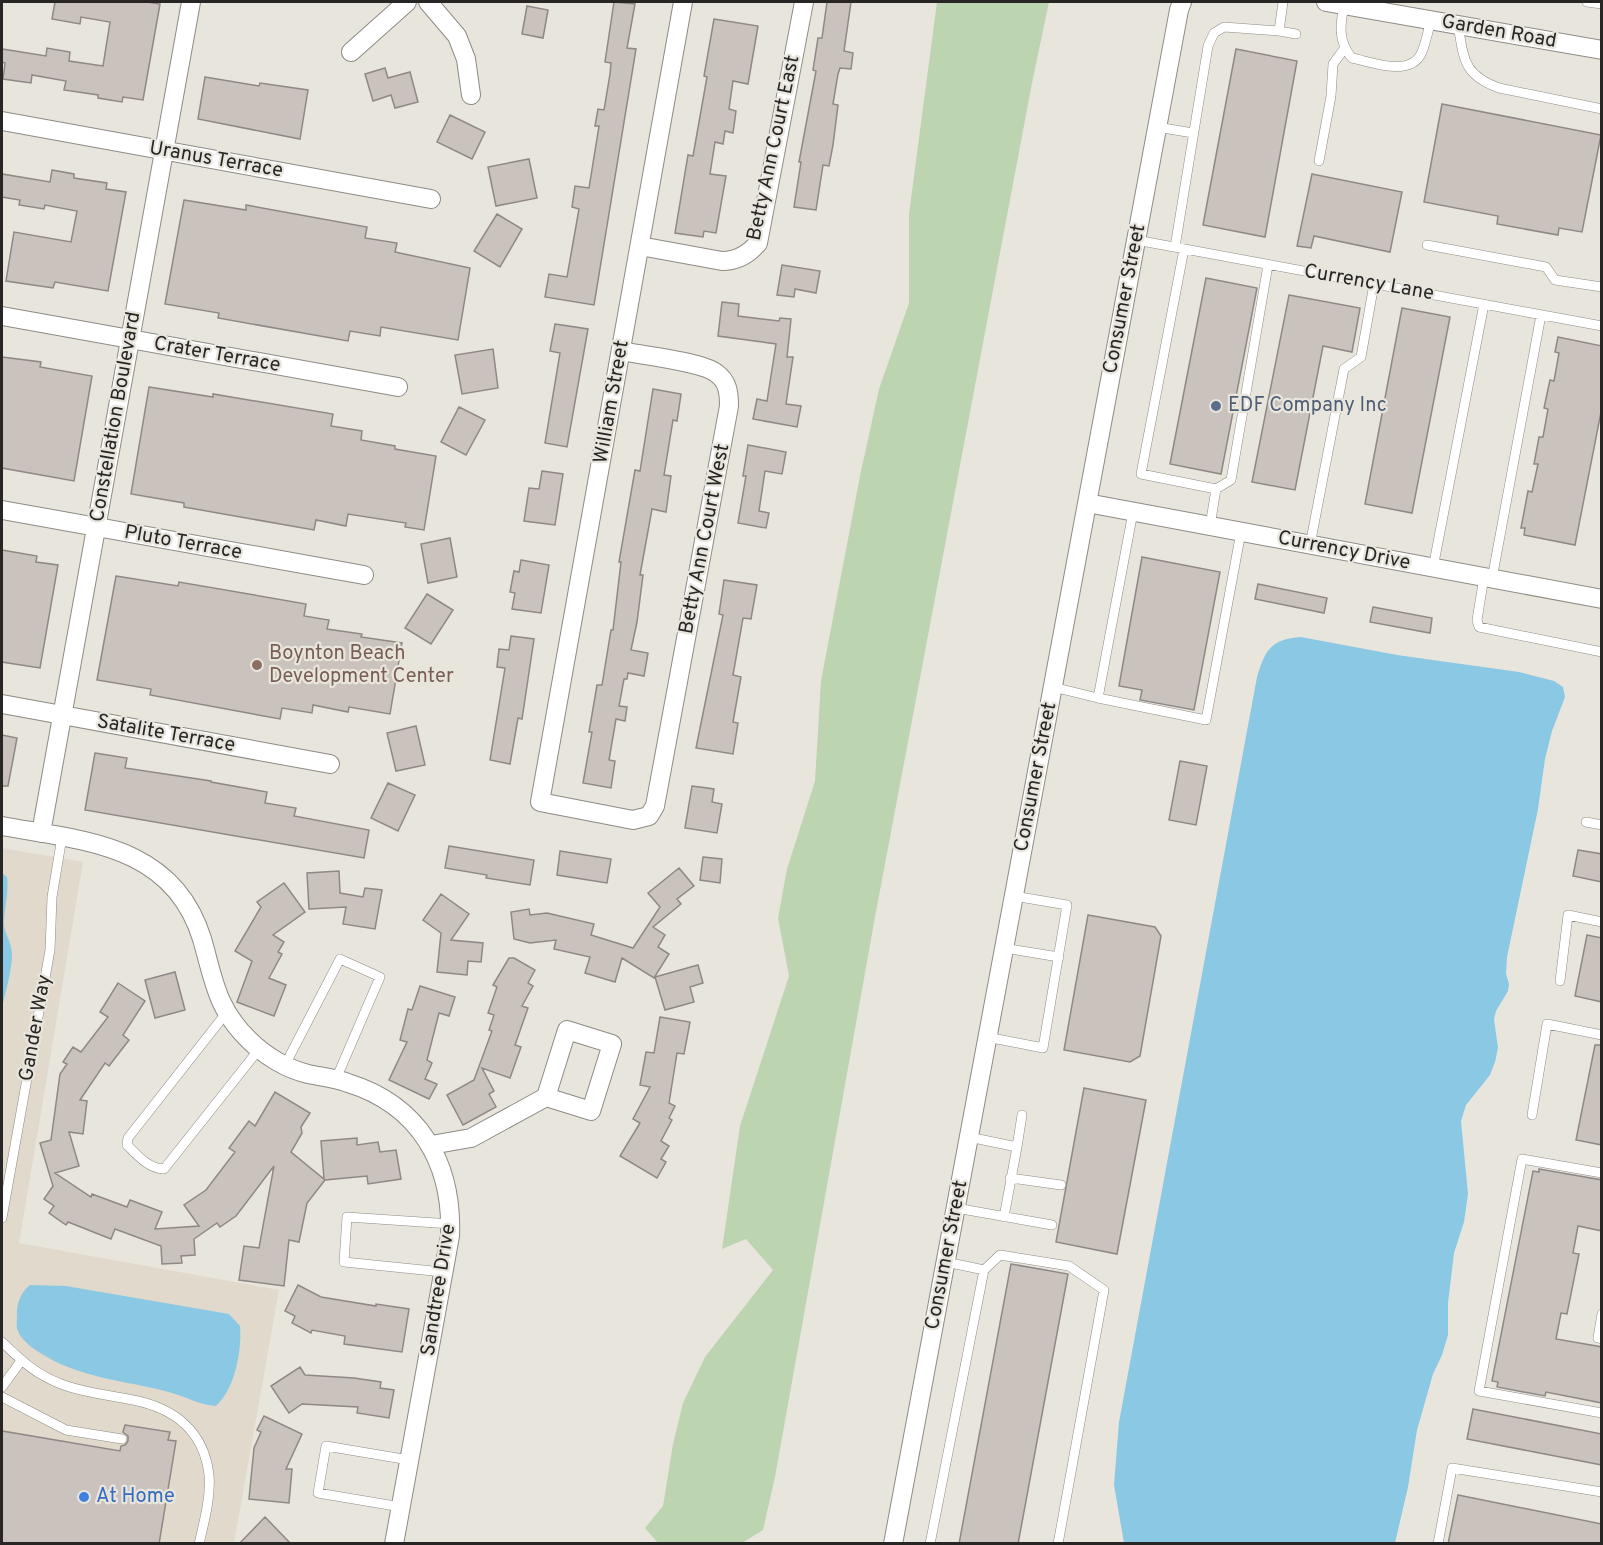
<svg xmlns="http://www.w3.org/2000/svg" width="1603" height="1545" font-family="Overpass,sans-serif">
	<style>
		.built { fill: #e0d9cc }
		.green { fill: #bdd4b0 }
		.water { fill: #8bc8e4 }
		.building { fill: #cac2bd; stroke: #8f8884; stroke-width: 1.5 }
		.lines { fill: none; stroke-linecap: round; stroke-linejoin: round }
		.lane-casing { stroke: #8e8b84; stroke-width: 10 }
		.street-casing { stroke: #8e8b84; stroke-width: 20 }
		.lane { stroke: #fff; stroke-width: 9 }
		.street { stroke: #fff; stroke-width: 18 }
		.service-dot { fill: #5c6f8a; stroke: #e8e5dd; stroke-width: 2 }
		.education-dot { fill: #8d6e63; stroke: #e8e5dd; stroke-width: 2 }
		.shop-dot { fill: #3f7fe0; stroke: #e8e5dd; stroke-width: 2 }
		.labels { text-anchor: middle; dominant-baseline: central; stroke-width: 4.5; stroke-linejoin: round; paint-order: stroke }
		.street-label { font-size: 20px; fill: #282624; stroke: #e8e5dd }
		.service-label { font-size: 20px; fill: #4e5e75; stroke: #e8e5dd; text-anchor: start }
		.education-label { font-size: 20px; fill: #785e54; stroke: #e8e5dd; text-anchor: start }
		.shop-label { font-size: 20px; fill: #366cbe; stroke: #e8e5dd; text-anchor: start }
	</style>
	<rect width="100%" height="100%" fill="#e8e5dd"/>
	<path class="built" d="M2 848 83 862 19 1243 279 1290 234 1543H2Z"/>
	<path class="green" d="M937 2H1049L1032 83 875 917 775 1477 763 1530 742 1543H658L645 1528 663 1506 673 1444 683 1403 705 1357 773 1270 746 1239 722 1249 740 1126 789 976 778 918 787 869 815 781 821 681 860 476 879 389 909 303V214Z"/>
	<path class="water" d="M1301 637 1397 655 1519 672 1554 681 1563 687 1565 697 1552 731 1545 759 1538 809 1507 957 1506 974 1509 984 1508 991 1496 1011 1494 1019 1498 1048 1495 1062 1490 1075 1466 1105 1461 1121 1468 1194 1464 1222 1454 1253 1448 1303V1335L1442 1355 1433 1374 1417 1430 1408 1487 1395 1543H1124L1114 1485 1119 1422 1257 677C1265 649 1272 639 1301 637Z
		M2 873 7 877C9 891 5 905 4 920 3 931 9 937 11 947 15 962 5 992 2 1008Z
		M30 1285 66 1286 229 1314 240 1326C242 1351 235 1389 216 1406 199 1405 187 1397 172 1393 123 1379 81 1380 37 1351 31 1347 20 1338 18 1331 16 1328 17 1322 17 1318 16 1305 20 1293 30 1285Z"/>
	<path class="building" d="M55 2H147L160 4 143 100 123 97 122 102 98 98V95L64 90 66 81 32 75 31 83 3 79 5 63 2 62V49L46 56 47 48 70 52 69 61 103 66 110 22 81 17 80 24 52 19Z
		M614 2 635 4 627 48 636 49 594 305 545 297 549 274 567 277 579 209 572 207 575 186 589 188 599 126H595L598 109 604 110 610 74 611 63 605 62Z
		M827 2H851L844 51 853 53 851 69 840 68 838 74 833 104 838 105 833 145 829 166 823 165 816 210 794 207 801 162H799L816 71 813 70 818 38H822Z
		M527 6 548 10 543 38 522 34Z
		M714 19 758 26 748 84 733 81 729 109 736 111 733 133 725 131 723 144 715 142 710 174 726 176 716 233 704 231 703 237 675 233 688 155 693 156 707 77 704 76Z
		M1236 49 1297 61 1265 237 1203 225Z
		M385 68 388 78 410 72 418 102 395 108 391 95 373 101 365 74Z
		M205 77 259 86 260 83 308 90 300 139 198 119Z
		M1442 104 1601 135 1582 232 1559 228 1558 235 1497 224 1498 216 1424 202Z
		M450 115 485 132 472 159 437 142Z
		M529 159 537 198 496 206 488 167Z
		M52 170 74 174V178L107 183 106 189 126 192 108 291 55 282 53 288 6 281 14 232 71 242 77 211 45 205 44 209 19 205 20 200 2 197V174L50 182Z
		M1312 174 1402 192 1390 252 1314 236 1311 248 1297 246Z
		M184 200 246 210V205L367 227 365 238 397 243 395 252 470 268 458 340 381 327 380 336 350 331 348 341 218 318 219 313 165 304Z
		M497 214 522 229 500 267 474 251Z
		M782 265 820 271 816 293 795 289 794 297 777 295Z
		M1206 278 1257 288 1221 474 1170 464Z
		M1289 295 1360 308 1352 352 1323 346 1295 490 1252 482Z
		M722 302 739 304 738 316 779 321 780 318 791 319 787 357H793L786 404 801 406 797 427 753 419 757 399 767 401 776 344 718 336Z
		M1402 308 1450 317 1412 513 1365 504Z
		M555 324 588 329 567 447 545 443 560 353 550 351Z
		M1558 337 1602 346V407L1575 545 1524 535 1525 528H1521L1528 491 1532 492 1538 464H1534L1539 437H1543L1548 409 1544 408 1550 380 1554 381 1559 353 1555 352Z
		M493 349 498 388 462 394 455 355Z
		M2 357 41 362 40 367 92 376 74 481 2 468Z
		M149 387 213 397V394L333 414 331 426 362 431 361 440 395 446V449L436 456 424 530 405 527 406 523 348 514 346 526 316 520 314 530 184 507V503L131 494Z
		M653 389 681 394 677 421 673 420 664 475 671 476 666 512 652 509 640 575H643L637 622 631 650 648 653 644 676 628 673 627 679H624L619 706 627 707 625 721 616 719 609 760 615 761 611 788 583 783 592 732H589L597 685H602L611 630H613L621 562H619L635 470 640 471Z
		M459 407 485 420 466 455 441 442Z
		M748 445 786 452 782 474 765 471 759 511 769 513 766 528 738 523 746 476H743Z
		M542 471 563 474 555 525 524 521 529 488 539 489Z
		M450 538 457 577 428 583 421 544Z
		M2 550 37 556 36 562 58 565 40 668 2 662Z
		M1142 557 1220 572 1194 710 1140 700 1142 690 1119 686Z
		M521 560 549 565 541 613 512 609 515 593 510 592 514 571 519 572Z
		M116 576 178 586 179 582 306 604 304 616 329 620 327 629 362 634 361 637 402 643 390 714 349 707 348 712 313 705 312 713 282 708 280 719 150 695 151 689 97 680Z
		M724 580 757 585 751 619 743 618 733 675 741 677 733 722 738 723 733 754 696 748 723 615 719 614Z
		M1258 584 1327 598 1324 613 1255 599Z
		M427 594 453 610 431 644 405 628Z
		M1373 607 1432 618 1430 633 1370 622Z
		M511 636 534 639 522 719 518 718 510 764 490 760 505 668 497 667 499 649 509 650Z
		M416 726 425 765 396 771 387 733Z
		M2 735 17 738 8 786H2Z
		M95 753 127 758 125 768 211 781V782L267 792 265 803 296 808 294 816 369 830 364 858 85 810Z
		M1180 761 1207 766 1196 825 1169 820Z
		M388 783 415 795 398 831 371 818Z
		M692 786 714 789 712 802 722 804 717 833 685 828Z
		M449 846 534 860 530 885 486 878 487 875 445 868Z
		M1578 850 1602 854V882L1573 876Z
		M560 851 611 859 607 883 557 875Z
		M703 857 722 859 720 883 700 880Z
		M679 868 694 886 677 899 681 904 653 927 665 935 658 947 669 954 654 978 622 958 615 982 585 973 590 957 554 949 556 940 530 943 514 939 511 912 529 909 530 915 547 913 594 924 591 935 633 948 660 907 648 893Z
		M339 871 340 893 363 897 365 888 382 890 375 929 343 924 346 907 309 909 307 873Z
		M284 883 305 912 273 935 284 942 278 952 282 954 269 978 286 985 274 1016 237 1002 252 961 235 951 261 907 257 902Z
		M441 894 469 914 451 940 483 943 481 962 468 961 467 975 437 972 441 933 423 920Z
		M1088 915 1155 927 1161 936 1140 1056 1130 1062 1064 1050Z
		M1587 935 1602 938V1002L1575 996Z
		M509 958H514L535 970 528 983 533 986 522 1006 528 1008 515 1045 521 1047 510 1078 482 1068 494 1091 489 1094 496 1107 463 1125 447 1095 474 1080 492 1031 489 1030 494 1015 488 1013 497 987 493 985Z
		M698 965 703 983 690 987 694 1002 665 1010 655 977Z
		M175 972 185 1010 155 1018 145 980Z
		M118 983 145 1001 123 1035 129 1040 109 1066 105 1063 80 1100 87 1101 83 1134 69 1132 79 1166 55 1173 91 1197 92 1194 127 1207 130 1200 162 1212 155 1229 199 1226 184 1205 206 1190 235 1152 229 1148 249 1121 255 1126 275 1092 310 1113 301 1127 302 1133 291 1152 324 1179 321 1141 357 1138V1145L378 1142 380 1152 396 1150 401 1179 368 1184 367 1176 325 1180 307 1203 299 1242 289 1240 284 1286 239 1280 244 1246 259 1248 274 1166 236 1216 220 1227 217 1223 194 1239 195 1255 181 1256 182 1263 162 1264 161 1246 115 1229 111 1239 68 1222 66 1225 49 1213 54 1206 44 1199 53 1186 40 1143 51 1140 60 1074 67 1064 63 1062 73 1047 81 1052 108 1017 100 1012Z
		M420 986 455 997 449 1016 439 1013 427 1060 432 1063 425 1079 437 1084 429 1099 389 1080 407 1042 400 1040 408 1009 412 1010Z
		M660 1017 690 1022 684 1054 677 1053 669 1103 675 1106 669 1118 672 1120 661 1141 669 1146 661 1159 666 1162 657 1178 620 1156 640 1123 633 1119 650 1087 640 1085 646 1052 654 1053Z
		M1595 1045H1602V1145L1576 1140Z
		M1084 1088 1146 1100 1117 1254 1056 1242Z
		M1539 1169 1602 1180V1231L1578 1226 1573 1253 1579 1254 1567 1314 1561 1313 1556 1339 1602 1347V1403L1546 1392 1545 1396 1497 1387 1498 1382 1492 1381 1533 1171 1539 1172Z
		M1011 1264 1068 1274 1018 1544H959Z
		M298 1285 321 1297 376 1306V1304L409 1309 402 1352 344 1344 345 1336 312 1330 311 1333 292 1323 295 1316 285 1311Z
		M300 1367 305 1375 354 1378 381 1382 380 1388 394 1390 389 1418 357 1413 358 1407 302 1404 289 1413 271 1386Z
		M1473 1409 1602 1434V1465L1467 1439Z
		M264 1416 302 1434 286 1469H292L289 1503 249 1499 254 1448 261 1432 257 1430Z
		M125 1425 170 1432 168 1440 176 1441 159 1544H2V1431L120 1451 121 1446 125 1445 128 1441V1436L123 1432Z
		M1458 1495 1602 1524V1544H1448Z
		M265 1517 291 1544H239Z"/>
	<g class="lines">
		<g class="lane-casing">
			<path id="lane" d="M1587 2 1602 4
				M1344 5C1340 25 1338 42 1352 58 1372 62 1411 78 1422 52 1426 42 1428 31 1431 20
				M1458 25C1464 59 1463 75 1499 88L1602 109
				M1279 31 1296 34
				M1157 127 1193 133
				M1319 161 1331 96 1333 64 1344 49
				M1136 240 1602 326
				M1427 245 1546 267 1555 280 1602 287
				M1175 247 1208 46 1214 33 1224 27 1279 31 1283 2
				M1184 249 1141 474 1216 489 1210 526
				M1216 489 1231 480 1268 265
				M1310 545 1344 369 1361 357 1374 284
				M1433 568 1484 304
				M1484 577 1477 620 1479 627 1602 652
				M1492 579 1541 315
				M1053 687 1098 698 1133 512
				M1098 698 1206 720 1241 532
				M1586 822 1602 825
				M1004 948 1059 957
				M1560 981 1568 915 1602 922
				M227 1012 128 1138 127 1145C137 1155 149 1169 164 1169L260 1048
				M987 1037 1043 1048 1067 905 1014 896
				M285 1065 340 959 380 977 336 1079
				M1532 1115 1547 1024 1602 1035
				M969 1137 1017 1147 1004 1217
				M1017 1147 1022 1115
				M1602 1173 1522 1159 1479 1391 1602 1413
				M1010 1178 1061 1185
				M956 1208 1052 1225
				M2 1218 50 950 52 897 62 837
				M984 1270 1000 1255 1069 1266 1104 1290 1058 1544
				M443 1272 344 1262 347 1217 451 1224
				M1602 1314 1598 1338 1602 1339
				M2 1342C22 1361 35 1374 61 1384 84 1393 109 1395 133 1400 174 1408 204 1431 209 1475 211 1497 204 1522 199 1544
				M2 1387 21 1361
				M2 1397 66 1430 122 1439
				M401 1507 318 1493 326 1446 409 1460
				M930 1544 984 1270 946 1262
				M1438 1544 1452 1468 1602 1492"/>
		</g>
		<g class="street-casing">
			<path id="street" d="M428 2 457 36 466 59 471 95
				M1326 2 1602 50
				M351 52 407 2
				M2 121 431 199
				M640 246 722 261C737 261 748 255 758 243L804 2
				M2 316 398 387
				M621 351C641 355 703 362 716 373 728 381 729 393 729 406L655 806 649 816 633 820 540 802 683 2
				M1087 503 1602 599
				M2 510 364 575
				M2 704 330 764
				M2 826C83 841 173 844 202 939 214 980 216 1008 249 1040 265 1056 287 1069 308 1074 322 1077 335 1078 348 1083 419 1105 453 1163 450 1236L394 1544
				M41 833 191 2
				M431 1145 471 1138 546 1097 591 1111 612 1044 567 1030 546 1097
				M893 1544 1179 10 1182 2"/>
		</g>
		<use href="#lane" class="lane"/>
		<use href="#street" class="street"/>
	</g>
	<circle class="service-dot" cx="1216" cy="406" r="6"/>
	<circle class="education-dot" cx="257" cy="665" r="6"/>
	<circle class="shop-dot" cx="84" cy="1497" r="6"/>
	<g class="labels">
		<g class="street-label">
			<text transform="translate(1499 32) rotate(10)">Garden Road</text>
			<text transform="translate(774 148) rotate(-78)">Betty Ann Court East</text>
			<text transform="translate(216 160) rotate(10)">Uranus Terrace</text>
			<text transform="translate(1369 283) rotate(10)">Currency Lane</text>
			<text transform="translate(1125 299) rotate(-79)">Consumer Street</text>
			<text transform="translate(217 355) rotate(10)">Crater Terrace</text>
			<text transform="translate(612 402) rotate(-80)">William Street</text>
			<text transform="translate(116 417) rotate(-80)">Constellation Boulevard</text>
			<text transform="translate(705 539) rotate(-79)">Betty Ann Court West</text>
			<text transform="translate(183 543) rotate(10)">Pluto Terrace</text>
			<text transform="translate(1344 551) rotate(11)">Currency Drive</text>
			<text transform="translate(166 734) rotate(10)">Satalite Terrace</text>
			<text transform="translate(1036 777) rotate(-79)">Consumer Street</text>
			<text transform="translate(36 1028) rotate(-80)">Gander Way</text>
			<text transform="translate(947 1255) rotate(-79)">Consumer Street</text>
			<text transform="translate(439 1290) rotate(-81)">Sandtree Drive</text>
		</g>
		<g class="service-label">
			<text x="1228" y="406">EDF Company Inc</text>
		</g>
		<g class="education-label">
			<text x="269" y="654">Boynton Beach<tspan x="269" dy="23">Development Center</tspan></text>
		</g>
		<g class="shop-label">
			<text x="96" y="1497">At Home</text>
		</g>
	</g>
	<rect width="1603" height="1545" fill="none" stroke="#282624" stroke-width="6"/>
</svg>
